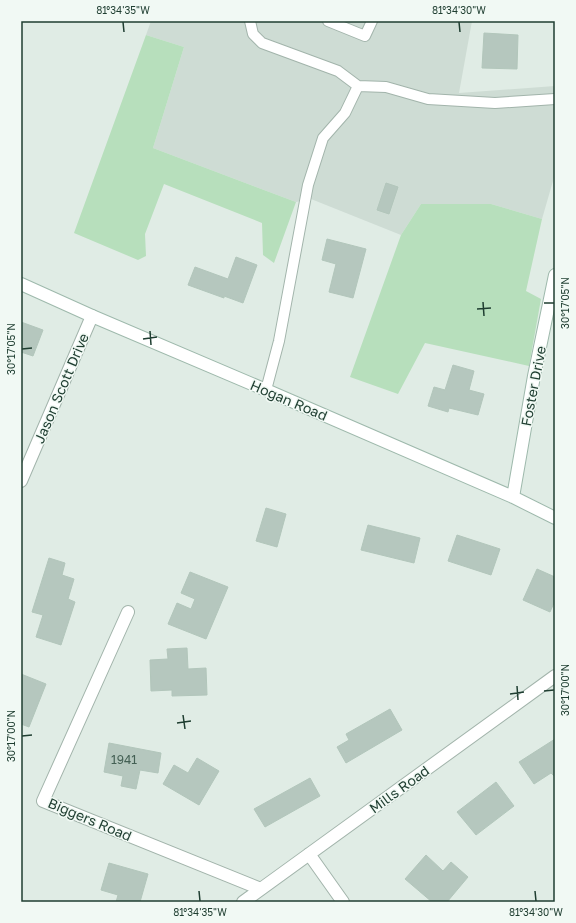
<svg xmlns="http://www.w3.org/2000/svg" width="576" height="923" font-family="'Golos Text',sans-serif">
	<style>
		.built { fill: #cedcd4 }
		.green { fill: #b7dfbc }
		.building { fill: #b5c7be; stroke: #b2c6bb }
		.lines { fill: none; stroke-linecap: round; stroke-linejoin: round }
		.lane-casing { stroke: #a2b4ab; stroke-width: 12 }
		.street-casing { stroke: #a2b4ab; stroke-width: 14 }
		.secondary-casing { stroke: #9eb9ac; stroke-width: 14 }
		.lane { stroke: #fff; stroke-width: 10 }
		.street { stroke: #fff; stroke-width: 12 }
		.secondary { stroke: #fff; stroke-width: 12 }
		.ticks { fill: none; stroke: #1f3e31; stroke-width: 1.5 }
		.labels { text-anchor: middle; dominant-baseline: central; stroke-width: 3; stroke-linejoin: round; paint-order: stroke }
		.number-label { font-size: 12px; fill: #446054 }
		.street-label { font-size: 14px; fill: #1f3e31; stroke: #f1f9f4 }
		.neatline { fill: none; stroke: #1f3e31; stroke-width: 1.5 }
		.ticks-label { font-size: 10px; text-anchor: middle; fill: #1f3e31 }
	</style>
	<rect width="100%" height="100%" fill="#e0ece5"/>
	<path class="built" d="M151 21H472L459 93 555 86V174L542 219 491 204H421L401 235 311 199 296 202 153 148 184 47 146 35Z"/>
	<path class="green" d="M146 35 184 47 153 148 296 202 274 263 263 255 262 223 164 184 145 234 146 256 138 260 74 233Z
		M421 204H491L542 219 526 291 541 299 529 366 425 343 398 394 350 377 401 235Z"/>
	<path class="building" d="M484 33 518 35 517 69 482 68Z
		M386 183 398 187 389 214 377 210Z
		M327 239 366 249 353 298 329 292 336 264 322 260Z
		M236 257 257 265 243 303 224 296V298L188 285 195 267 228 279Z
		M21 322 43 330 33 356 21 352Z
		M453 365 474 371 469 390 484 394 478 415 449 408 448 412 428 406 434 387 445 390Z
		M266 508 286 514 277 547 256 541Z
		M368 525 420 538 414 563 361 550Z
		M457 535 500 549 491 575 448 561Z
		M49 558 65 563 62 575 74 579 68 599 75 602 61 645 36 637 43 615 32 612Z
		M537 569 555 577V604L554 603 550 612 523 600Z
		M190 572 228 587 206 639 168 624 177 603 191 609 195 599 181 593Z
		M187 648 188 669 206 668 207 695 172 696V690L151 691 150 660 168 659 167 649Z
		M21 674 46 684 29 727 21 724Z
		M390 709 402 730 346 763 337 747 349 740 346 734Z
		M555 739V777L551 773 534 784 519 762Z
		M109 743 161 753 158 773 140 770 136 789 121 786 123 776 104 772Z
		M197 758 219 771 199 805 163 784 174 765 188 773Z
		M310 778 320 796 265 827 254 809Z
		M496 782 514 806 476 835 457 812Z
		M426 855 443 871 451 862 468 877 447 902H432L405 879Z
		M109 863 148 874 140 902H116L118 895 101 890Z"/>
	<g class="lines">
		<g class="lane-casing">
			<path id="lane" d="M250 21 253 34 262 43 338 71 358 86
				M328 21 365 36 372 21
				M266 390 279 341 308 185 323 138 345 113 358 86 386 87 428 99 495 103 555 99"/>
		</g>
		<g class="street-casing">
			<path id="street" d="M21 481 92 316
				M128 612 43 801 261 889
				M309 854 343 902
				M243 902 555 676"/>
		</g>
		<g class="secondary-casing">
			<path id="secondary" d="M21 284 92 316 266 390 513 497 555 518
				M513 497 534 376 555 275"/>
		</g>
		<use href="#lane" class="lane"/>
		<use href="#street" class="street"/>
		<use href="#secondary" class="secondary"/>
	</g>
	<path class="ticks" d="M123 22 124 32M459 22 460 32M483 302 484 316M544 303H554M477 309 491 308M150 331 151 345M143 339 157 337M22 349 32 348M517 686 518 700M544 691 554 690M510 694 524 692M183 715 185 729M177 723 191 721M22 736 32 735M199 891 200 901M535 891 536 901"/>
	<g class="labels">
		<g class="number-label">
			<text x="124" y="759">1941</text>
		</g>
		<g class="street-label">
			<text transform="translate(533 386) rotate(-79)">Foster Drive</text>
			<text transform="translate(61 388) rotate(-67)">Jason Scott Drive</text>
			<text transform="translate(289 400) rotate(23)">Hogan Road</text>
			<text transform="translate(399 789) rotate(-36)">Mills Road</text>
			<text transform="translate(90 819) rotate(23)">Biggers Road</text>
		</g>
	</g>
	<rect width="576" height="923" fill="none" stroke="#f1f9f4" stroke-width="44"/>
	<rect x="22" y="22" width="532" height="879" class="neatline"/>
	<g class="ticks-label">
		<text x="123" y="14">81°34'35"W</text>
		<text x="459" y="14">81°34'30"W</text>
		<text transform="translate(565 303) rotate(-90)" y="4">30°17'05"N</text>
		<text transform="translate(11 349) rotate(-90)" y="4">30°17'05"N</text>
		<text transform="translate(565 690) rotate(-90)" y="4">30°17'00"N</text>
		<text transform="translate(11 736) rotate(-90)" y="4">30°17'00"N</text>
		<text x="200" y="916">81°34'35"W</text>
		<text x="536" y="916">81°34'30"W</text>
	</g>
</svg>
